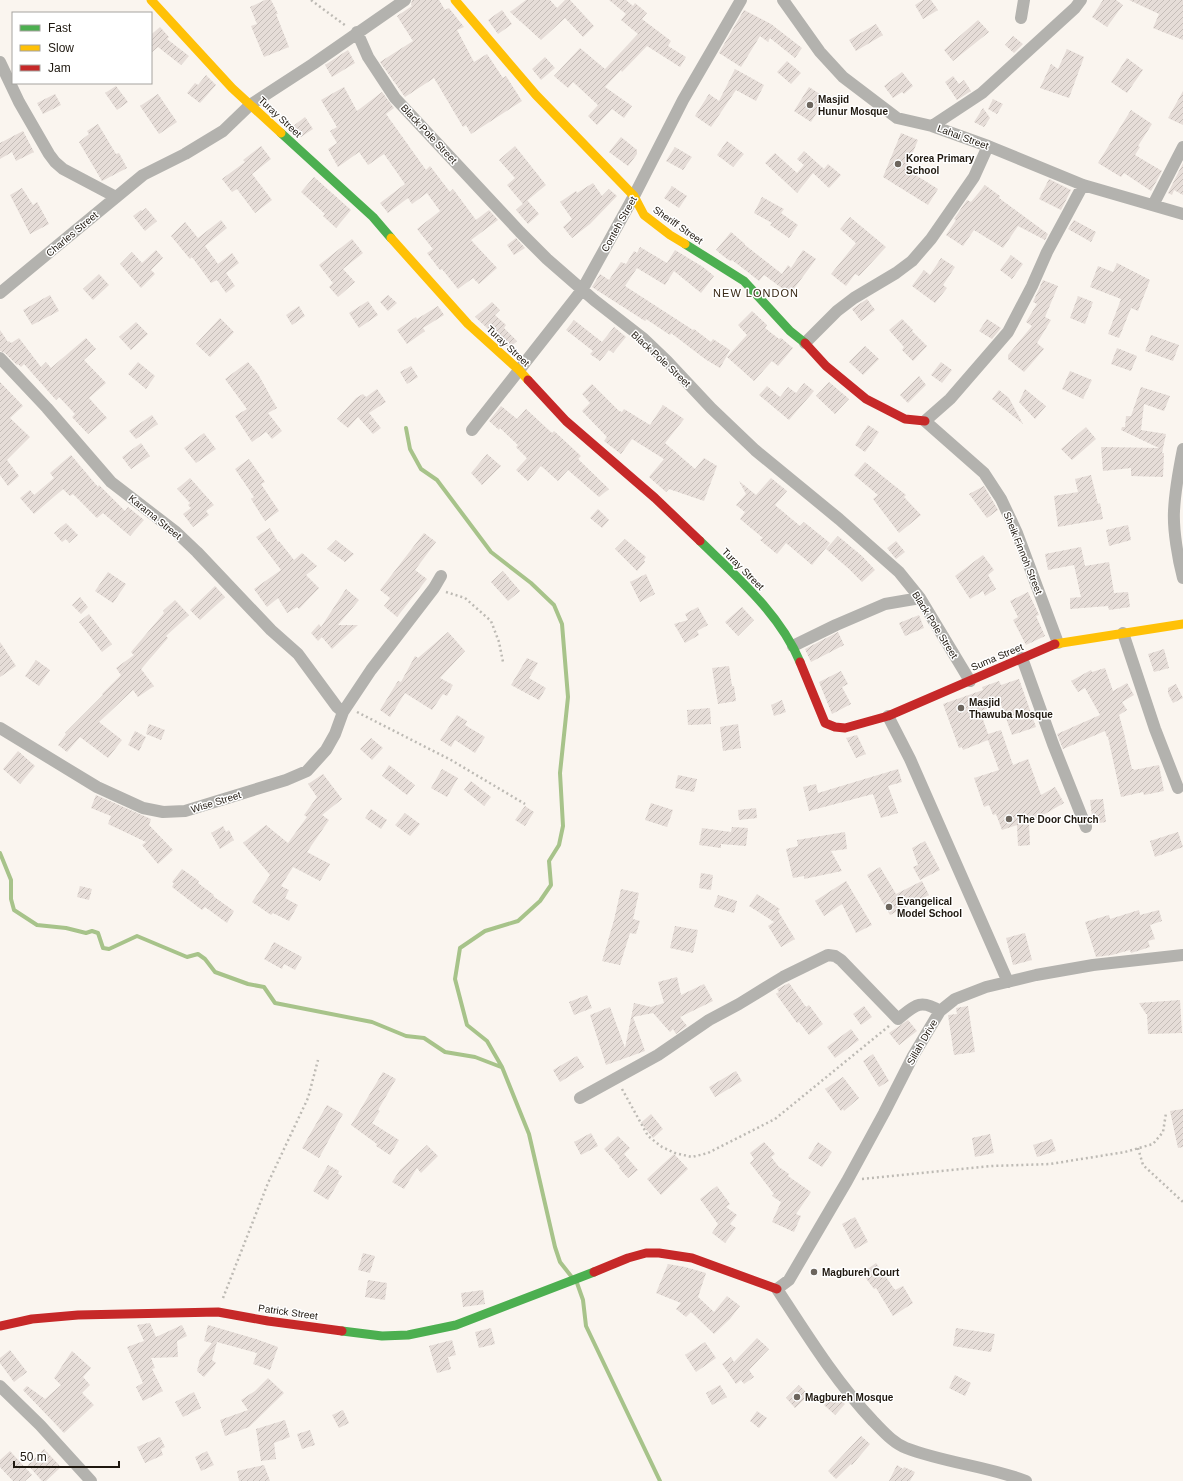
<svg xmlns="http://www.w3.org/2000/svg" width="1183" height="1481" font-family="Helvetica,sans-serif">
	<style>
		.lines { fill: none; stroke-linecap: round; stroke-linejoin: round }
		.stream { stroke: #a7c38a; stroke-width: 4 }
		.building { fill: url(#building-hatch) }
		.path { stroke: #bdbab4; stroke-width: 2.5; stroke-dasharray: 2 3; stroke-linecap: butt }
		.street { stroke: #b3b2ae; stroke-width: 12 }
		.fast { stroke: #4caf50; stroke-width: 9 }
		.slow { stroke: #ffc107; stroke-width: 9 }
		.jam { stroke: #c62828; stroke-width: 9 }
		.poi-dot { fill: #6c655d; stroke: #fff; stroke-width: 1.5 }
		.labels { text-anchor: middle; dominant-baseline: central; stroke-width: 3; stroke-linejoin: round; paint-order: stroke }
		.poi-label { font-size: 10px; font-weight: bold; fill: #1f180f; stroke: #fff; text-anchor: start }
		.street-label { font-size: 10px; fill: #1f180f; stroke: #fff }
		.neighbourhood-label { font-size: 11px; letter-spacing: 1px; fill: #382713; stroke: #fff }
	</style>
	<defs>
		<pattern id="building-hatch" width="6" height="6" patternUnits="userSpaceOnUse"><rect width="6" height="6" fill="#e6ddd8"/><path d="M-1 1l2-2M0 6l6-6M5 7l2-2" fill="none" stroke="#c5bdb8"/></pattern>
	</defs>
	<rect width="100%" height="100%" fill="#faf5ef"/>
	<g class="lines">
		<path class="stream" d="M406 428 410 449 421 469 437 480 491 552 531 583 554 605 562 624 568 697 560 773 563 826 559 845 549 861 551 885 540 901 518 921 485 931 460 948 455 979 467 1025 487 1041 502 1067 529 1134 555 1247 560 1262 571 1276
			M0 853 11 880V899L14 910 37 925 66 928 86 933 92 931 98 933 103 948 109 949 137 936 187 957 198 954 205 959 215 972 248 984 264 987 275 1003 372 1022 406 1036 424 1038 445 1052 475 1057 501 1067
			M577 1283 583 1300 586 1326 660 1481"/>
	</g>
	<path class="building" d="M265 0H271L278 14H276L289 47 264 57 251 26 257 24 250 7Z
		M412 0H439L445 10 449 8 464 27 457 30 474 62 487 54 503 78 506 76 522 101 471 134 466 125 463 127 434 78 405 97 380 62 413 41 397 16 412 6 411 5Z
		M526 0H550L557 8 565 0H570L594 26 583 37 565 18 541 40 510 12Z
		M609 0H626L633 6 635 3 647 13 642 19 671 41 668 46 686 57 680 67 647 46 622 72 621 70 605 87 632 106 624 118 612 109 597 125 588 116 598 105 573 82 568 88 554 76 580 48 605 69 638 34 621 20 626 14Z
		M923 0H931L938 10 923 19 915 5Z
		M1103 0H1116L1123 5 1107 27 1092 17Z
		M1129 0H1183V40L1153 28 1159 14Z
		M502 10 512 24 498 34 488 20Z
		M744 10 771 24 802 48 795 58 770 38 768 42 760 36 741 67 719 53Z
		M978 20 989 32 953 61 944 50Z
		M876 24 883 35 856 51 849 40Z
		M160 27 169 37 167 39 189 56 181 65 158 47 151 53V35Z
		M1013 36 1023 44 1014 53 1005 45Z
		M1067 49 1084 57 1069 98 1040 88 1051 64 1058 69Z
		M348 50 355 63 332 77 325 65Z
		M545 57 555 68 541 80 532 69Z
		M1127 58 1143 70 1127 93 1111 82Z
		M787 61 801 73 791 84 777 72Z
		M735 69 764 85 756 101 736 90 711 127 695 116 709 94 719 101Z
		M902 72 913 86 904 94 902 92 893 98 884 86Z
		M206 75 216 85 200 103 187 93 195 83 198 85Z
		M953 76 959 84 964 80 971 91 957 100 945 82Z
		M116 86 128 102 117 110 105 93Z
		M344 87 357 111 382 92 394 108 386 114 426 170 430 166 450 192 453 189 476 220 489 210 498 220 471 240 497 268 479 284 473 278 458 289 442 269 440 270 427 253 433 249 417 229 440 211 427 193 412 204 408 198 388 213 380 203 405 184 384 154 368 165 359 152 338 167 328 149 337 143 330 131 337 127 321 100Z
		M809 87 826 98 811 122 794 111Z
		M1183 91V125L1168 118Z
		M55 94 61 105 43 114 37 103Z
		M158 94 177 122 159 134 140 106Z
		M993 99 1003 104 997 114 988 109Z
		M983 108 990 118 984 127 974 122Z
		M1131 110 1152 124 1138 146 1140 147 1135 155 1162 171 1151 191 1124 173 1121 177 1098 163Z
		M305 117 313 129 301 137 292 127Z
		M98 124 116 154 119 153 127 168 102 181 79 142 89 134 87 131Z
		M23 131 34 152 16 161 12 152 0 159V143Z
		M901 133 918 140 906 169 938 189 928 205 883 177Z
		M621 137 637 150V154L628 166 609 152Z
		M727 141 744 154 733 167 717 155Z
		M261 146 271 159 252 174 272 200 255 213 237 189 232 192 222 179 245 162 243 160Z
		M515 146 546 185 523 204 507 185 515 178 499 160Z
		M675 147 692 157 683 170 666 161Z
		M804 151 824 169 828 164 841 175 829 188 813 173 797 193 765 163 775 153 797 173 804 165 797 159Z
		M1183 163V195L1174 190 1172 195 1168 193Z
		M314 177 351 210 336 228 323 216 325 214 301 192Z
		M1049 179 1071 190 1061 210 1039 199Z
		M593 183 602 196 609 189 617 196 590 224 572 238 563 227 572 219 560 202 576 191 577 193Z
		M985 185 1000 196 999 198 1048 234 1045 240 1018 226 1003 248 974 230 963 246 946 235 956 220 954 219 967 200 971 202Z
		M672 186 687 196 679 208 664 198Z
		M22 188 33 205 37 202 49 224 30 234 10 195Z
		M762 197 784 209 781 213 798 225 789 238 770 225 772 223 754 213Z
		M527 200 539 214 528 224 516 210Z
		M146 208 157 221 145 231 133 216 141 210 142 211Z
		M850 217 886 247 859 276 855 274 846 286 831 274 856 243 840 229Z
		M221 220 227 228 205 246 218 264 232 253 239 263 226 273 235 286 226 293 217 280 211 283 192 257 190 259 171 236 185 222 198 238Z
		M1074 220 1096 232 1091 242 1068 229Z
		M731 232 745 244V245L782 274 788 265 791 268 803 250 816 259 790 294 764 275 759 281 749 273 732 260 731 261 727 259 716 250Z
		M516 238 525 248 514 255 507 245Z
		M352 239 363 253 343 269 355 282 338 297 329 287 333 283 319 265Z
		M640 247 667 263 675 250 703 267 714 276 701 293 674 271 665 285 637 268 625 286 693 330 694 329 711 342 713 339 730 350 720 368 705 359 671 333 670 335 646 319 645 321 592 287 600 274 609 280 621 262 626 264 634 251 637 253Z
		M156 250 163 258 151 270 155 274 141 288 120 264 132 252 142 263Z
		M1011 255 1023 264 1012 279 1000 270Z
		M941 258 955 267 943 285 947 288 935 303 912 286 924 270 930 275Z
		M1117 263 1150 280 1138 311 1131 308 1119 338 1108 334 1121 299 1090 287 1098 266 1113 272Z
		M99 274 109 285 93 300 83 289Z
		M1043 280 1058 286 1045 317 1051 320 1037 343 1044 349 1024 372 1008 359V355L1032 326 1026 322 1037 304 1033 302Z
		M50 295 59 311 32 325 23 310Z
		M388 295 397 303 388 311 380 302Z
		M1078 296 1093 302 1085 324 1070 318Z
		M867 299 875 310 861 321 852 309Z
		M368 301 378 315 359 328 349 313Z
		M492 302 500 310 495 315 506 325 504 328 517 341 509 348 475 317Z
		M299 306 305 316 292 325 286 315Z
		M438 306 444 315 423 328 425 331 407 344 397 330 416 317 417 319Z
		M752 311 767 325 765 328 779 339 781 338 793 348 778 366 772 361 754 381 727 357 747 335 738 325Z
		M220 318 234 332 210 357 196 344Z
		M902 319 913 330 912 331 927 346 913 361 902 350 904 347 889 330Z
		M987 319 1001 328 992 339 979 331Z
		M574 320 602 342 614 327 626 337 613 353 609 350 600 361 590 354 593 351 566 330Z
		M136 322 148 334 131 350 119 337Z
		M0 330 8 342 9 341 11 343 19 338 41 367 46 362 51 368 86 338 96 349 84 360 106 383 89 398 107 418 88 434 72 417 75 414 59 397 56 400 24 364 21 367 18 364 17 365 5 353 0 351Z
		M1151 335 1179 345 1173 361 1145 351Z
		M865 346 879 359 863 375 849 362Z
		M1117 348 1137 356 1131 371 1111 364Z
		M138 362 155 376 146 389 128 374Z
		M248 362 258 374 277 408 268 413 282 431 272 439 266 432 252 442 235 416 247 409 225 379Z
		M941 362 952 370 942 383 931 375Z
		M411 366 418 377 407 384 400 372Z
		M1070 371 1092 380 1083 399 1062 389Z
		M919 376 926 385 908 403 900 395Z
		M0 382 23 406 10 418 30 437 7 460 19 476 8 486 0 475Z
		M829 382 849 399 835 414 816 396Z
		M804 383 814 391 789 420 759 395 767 386 780 397 788 387 796 393Z
		M592 384 619 411 622 412 624 409 650 425 663 405 684 419 665 443 695 469 704 458 717 466 704 501 669 489 666 492 649 477 664 459 632 439 621 454 604 441 607 437 582 411 590 403 582 394Z
		M1141 387 1170 396 1164 411 1144 404 1141 430 1166 434 1162 453H1164L1163 477 1131 476V468L1103 471 1101 447 1159 448 1121 430 1122 427H1125L1126 416H1131Z
		M377 389 386 402 369 413 381 428 373 434 358 417 348 428 337 419 356 398 363 394 366 397Z
		M1025 389 1046 406 1035 419 1019 402Z
		M999 390 1009 398 1023 424 992 399Z
		M501 406 517 419 526 409 552 433 554 431 581 456 578 459 609 489 599 497 568 470 558 481 541 466 528 481 516 470 527 458 516 447 518 445 500 428 499 430 489 421Z
		M152 415 158 424 136 439 129 431Z
		M868 425 879 432 865 452 855 445Z
		M1086 427 1096 439 1072 460 1061 449Z
		M204 433 216 449 196 463 184 448Z
		M141 443 150 456 131 469 122 457Z
		M487 454 501 466 482 485 471 473Z
		M71 455 98 487 99 485 125 511 128 507 144 520 130 536 103 513 97 518 73 494 70 496 63 489 34 514 20 498 30 490 34 495 54 478 50 473Z
		M249 459 265 482 261 484 279 511 265 521 251 499 254 497 235 469Z
		M865 462 906 495 904 497 921 515 899 533 873 499 878 495 854 475Z
		M1091 475 1098 504 1100 503 1103 519 1058 527 1054 496 1078 492 1075 479Z
		M190 478 214 505 206 511 209 515 193 527 183 514 191 508 188 505 190 503 177 489Z
		M771 478 787 491 775 505 800 526 804 522 830 543 812 565 786 543 777 554 760 540 763 538 740 519 745 512 736 505 746 494 739 481 756 495Z
		M984 486 998 510 987 518 969 494Z
		M598 509 609 520 602 528 590 518Z
		M66 523 78 535 69 543 66 539 62 542 54 533Z
		M1128 525 1131 540 1109 546 1106 530Z
		M270 528 278 542 279 541 294 560 302 553 317 566 306 575 319 588 299 609 297 607 287 613 278 598 267 607 254 589 281 570 256 537Z
		M424 533 436 542 415 570 427 579 397 617 384 606 390 598 380 590Z
		M838 536 862 556 875 570 862 582 849 569 826 549Z
		M625 539 646 557 644 560 645 562 637 571 615 549Z
		M336 540 354 554 345 562 327 549Z
		M896 541 905 552 896 559 887 548Z
		M1081 547 1085 566 1109 562 1114 593 1128 592 1130 607 1109 610 1108 606 1070 609V598L1081 597 1074 565 1048 570 1045 554Z
		M983 555 994 570 988 575 996 589 985 596 983 591 970 599 955 576Z
		M503 571 520 591 508 601 491 582Z
		M108 572 126 584 113 603 95 591Z
		M646 574 655 594 640 602 630 582Z
		M215 586 225 597 200 620 190 610Z
		M346 589 359 600 338 625H358L332 649 322 637 318 641 311 633 319 624 321 627Z
		M1028 592 1039 615 1036 616 1045 636 1026 645 1013 620 1018 617 1010 601Z
		M80 597 88 607 81 614 72 605Z
		M175 600 189 615 166 636 168 638 141 669 154 686 138 697 133 690 99 722 122 740 108 758 80 737 67 752 58 745 66 734 65 733 103 695 102 694 121 675 116 668 134 655 131 652 164 613 163 611Z
		M698 607 708 625 697 631 699 635 685 643 674 624 688 620 685 614Z
		M742 607 754 620 738 636 725 622Z
		M89 614 112 644 102 652 79 622Z
		M919 615 924 628 905 636 899 623Z
		M448 632 465 651 440 678 453 685 447 696 443 694 432 710 405 693 390 717 380 710 398 681 401 682 415 656 418 658Z
		M838 632 844 645 811 662 805 649Z
		M0 642 16 666 0 677Z
		M1164 649 1169 668 1154 672 1148 654Z
		M527 658 538 663 529 678 546 688 539 700 511 685Z
		M36 660 50 670 39 686 25 676Z
		M729 666 732 686H734L736 701 718 704 712 668Z
		M1105 668 1113 691 1127 683 1134 695 1122 702 1127 710 1119 715 1124 733 1132 769H1134V770L1159 765 1164 791 1144 795 1143 792 1121 797 1108 737H1107L1105 731 1063 749 1057 734 1100 715 1085 688 1078 692 1071 681 1091 670 1092 672Z
		M841 671 848 684 842 687 851 704 832 714 819 682Z
		M1019 679 1036 727 1012 735 1001 704 980 711 988 734 1001 730 1013 765 1028 759 1041 795 1055 787 1064 803 1029 823 1030 845 1018 846 1017 825 1002 830 996 814 993 815 989 805 984 807 974 778 999 770 988 740 963 750 962 747 959 748 943 704 983 690 982 687 999 681 1001 685Z
		M1176 684 1183 698 1173 703 1168 693V688Z
		M782 700 786 712 774 716 771 705Z
		M710 708 711 724 688 725 687 710Z
		M457 715 467 721 465 725 485 737 475 753 455 740 451 747 440 740Z
		M149 724 165 730 161 740 146 734Z
		M738 724 741 748 723 751 720 727Z
		M135 731 146 737 139 751 128 745Z
		M857 735 866 754 856 758 846 738Z
		M371 738 383 748 372 760 360 749Z
		M18 751 35 766 20 784 3 769Z
		M389 765 415 785 407 795 382 776Z
		M442 769 458 778 447 797 431 788Z
		M898 769 902 782 888 786 898 813 881 818 873 794 809 811 803 787 816 784 818 793Z
		M323 774 342 799 322 815 329 820 307 852 330 864 320 881 293 867 281 886 289 890 285 898 298 905 289 921 273 913 271 915 252 902 270 875 243 843 266 825 288 843 307 817 304 815 317 797 308 784Z
		M678 775 697 779 694 792 675 788Z
		M471 781 491 797 484 806 464 790Z
		M96 795 151 819 149 825 173 850 158 864 142 845 146 842 108 824 111 816 91 808Z
		M1103 799 1106 822 1093 824 1090 800Z
		M651 803 673 810 667 827 645 820Z
		M525 806 534 812 525 826 515 820Z
		M756 808 757 818 739 820 738 810Z
		M371 809 387 820 381 829 365 818Z
		M405 813 420 824 410 836 395 825Z
		M223 826 226 832 229 830 234 840 220 849 211 833Z
		M732 827 748 828 746 846 721 844V848L699 845 702 828 731 832Z
		M845 832 847 849 831 851 842 871 804 879V876L793 878 786 849 798 846 797 840Z
		M1178 832 1183 847 1155 857 1150 841Z
		M925 841 940 870 920 880 913 867 918 865 912 848Z
		M880 867 896 894 922 881 929 895 890 915 867 875Z
		M182 869 199 881 198 883 214 895 213 896 234 911 227 923 205 907 202 910 172 887 174 883 172 882Z
		M701 873 713 875 711 890 699 888Z
		M846 881 872 925 856 933 842 904 824 916 815 901Z
		M80 886 92 889 89 900 77 897Z
		M621 889 639 893 633 919 640 921 636 934 630 933 620 965 602 961 614 920Z
		M757 894 780 909 778 911 795 939 781 947 768 926 774 922 749 906Z
		M718 895 737 901 734 913 714 907Z
		M1139 910 1140 915 1159 910 1162 921 1150 925 1155 939 1148 941 1150 947 1131 953 1130 950 1112 955 1096 957 1085 922 1109 915 1110 919Z
		M675 926 698 930 693 953 670 948Z
		M1025 933 1032 960 1013 965 1006 938Z
		M274 942 302 957 295 970 284 964 282 969 264 959Z
		M677 977 681 995 704 984 713 1001 680 1017 687 1026 676 1034 673 1029 670 1032 653 1013 633 1017 645 1051 606 1065 590 1015 610 1007 625 1048 634 1003 651 1007 664 1003 658 982Z
		M789 983 806 1007 809 1005 823 1024 809 1035 799 1022 797 1023 776 994 779 992 777 989Z
		M587 995 592 1008 574 1015 569 1002Z
		M1180 1000 1182 1033 1148 1034 1147 1014H1146L1139 1003Z
		M864 1006 872 1017 861 1025 853 1014Z
		M968 1006 975 1052 954 1055 948 1015 957 1014 956 1008Z
		M908 1020 917 1031 899 1045 889 1033Z
		M851 1029 859 1040 835 1058 827 1047Z
		M873 1054 889 1081 879 1087 863 1061Z
		M577 1056 584 1067 560 1082 553 1070Z
		M736 1071 742 1081 715 1097 709 1087Z
		M383 1072 396 1079 378 1110 380 1111 372 1123 399 1140 390 1155 376 1146 377 1144 351 1125Z
		M843 1077 859 1098 844 1111 843 1109 841 1111 825 1089Z
		M327 1105 343 1114 319 1158 302 1148Z
		M1183 1109V1147L1178 1148 1170 1111Z
		M651 1114 663 1129 653 1138 641 1123Z
		M591 1133 598 1146 581 1155 574 1142Z
		M990 1134 994 1153 975 1157 972 1138Z
		M618 1136 630 1148 624 1154 638 1170 628 1178 619 1168 620 1167 604 1149Z
		M1052 1139 1056 1151 1037 1157 1033 1145Z
		M764 1142 775 1154 771 1157 779 1167 789 1174 788 1176 811 1192 796 1214 801 1216 794 1232 772 1222 781 1202 772 1196 774 1194 750 1163 754 1159 750 1153Z
		M818 1142 832 1152 822 1167 808 1158Z
		M427 1145 438 1156 421 1173 417 1168 404 1189 392 1182 400 1170Z
		M674 1154 688 1169 661 1195 647 1179Z
		M328 1165 339 1171 338 1174 342 1176 328 1200 313 1191Z
		M717 1186 730 1204 726 1207 737 1215 730 1224 736 1228 725 1243 712 1233 718 1224 700 1199Z
		M855 1217 868 1242 855 1249 842 1224Z
		M363 1253 375 1256 370 1273 358 1270Z
		M876 1263 895 1290 903 1286 913 1303 893 1316 876 1288 874 1289 862 1273Z
		M668 1264 685 1267 706 1273 698 1297 714 1312 727 1296 740 1306 730 1319 714 1334 691 1312 686 1317 676 1309 681 1303 656 1293Z
		M368 1280 387 1283 385 1300 365 1297Z
		M483 1290 485 1304 463 1307 461 1293Z
		M150 1323 156 1337 182 1325 187 1336 177 1341 178 1357 151 1358 155 1368 152 1369 163 1391 143 1401 136 1387 143 1383 127 1347 144 1341 137 1325Z
		M208 1325 256 1339 278 1347 270 1370 253 1364 257 1353 217 1342 212 1360 216 1363 204 1377 197 1371 200 1358 212 1343 204 1341Z
		M491 1328 495 1344 479 1348 475 1332Z
		M956 1328 995 1334 991 1352 953 1346Z
		M757 1338 769 1349 749 1370 754 1377 744 1384 741 1380 736 1384 722 1364 731 1357 734 1362Z
		M452 1340 456 1355 448 1357 451 1369 437 1373 429 1346Z
		M705 1342 716 1358 696 1372 685 1355Z
		M10 1350 27 1372 14 1382 0 1363V1358Z
		M72 1351 91 1368 83 1377 90 1385 82 1393 94 1405 64 1433 23 1390 27 1386 45 1399 61 1385 54 1378Z
		M955 1375 971 1383 965 1396 949 1388Z
		M268 1378 284 1393 249 1427 225 1436 220 1420 248 1410 241 1400 255 1391Z
		M720 1385 727 1397 712 1405 706 1393Z
		M799 1385 809 1395 795 1408 786 1398Z
		M194 1392 201 1408 183 1417 175 1402Z
		M834 1394 845 1404 835 1415 824 1405Z
		M343 1410 349 1423 339 1428 332 1415Z
		M757 1411 767 1418 759 1428 750 1421Z
		M285 1420 290 1437 274 1443 276 1459 261 1461 256 1429Z
		M310 1430 315 1445 302 1449 297 1434Z
		M861 1436 870 1444 852 1465 851 1464 836 1479 828 1471Z
		M160 1437 165 1447 161 1449 163 1455 145 1463 137 1447Z
		M44 1449 61 1467 46 1481H42L28 1465Z
		M10 1451 32 1475 25 1481H13L0 1467V1460Z
		M207 1451 214 1465 201 1471 195 1457Z
		M264 1465 270 1481H239L237 1471Z
		M897 1465 903 1469 904 1467 915 1472 910 1481H889Z"/>
	<g class="lines">
		<path class="path" d="M311 0 346 26
			M446 592 465 598 491 621 499 642 503 662
			M357 712 451 760 525 804
			M622 1089 648 1136 662 1147 675 1153 692 1157 708 1153 775 1119 889 1026
			M1138 1148 1143 1165 1183 1202
			M862 1179 992 1166 1050 1164 1125 1152 1153 1144 1163 1132 1166 1113
			M223 1298 268 1183 308 1098 318 1060"/>
		<path class="street" d="M783 0 820 52 843 77 897 118 932 126 988 146 1083 185 1183 214
			M1021 18 1024 0
			M357 32 368 57 395 98 520 232 547 259 594 300 644 339 667 361 711 408 755 450 839 519 899 572 920 598 970 681
			M0 62 19 102 49 154 55 162 63 169 116 197
			M932 126 982 93 1075 8 1081 0
			M1153 205 1183 147
			M0 293 143 175 185 154 223 131 250 105 313 64 405 0
			M805 343 837 311 854 298 896 273 912 261 931 239 974 177 988 146
			M0 358 47 408 111 482 176 532 197 552 271 630 298 654 337 707 343 712
			M472 430 582 290 634 196 683 100 741 0
			M1183 449C1179 469 1175 490 1174 511 1173 530 1178 559 1183 578
			M1123 633 1155 729 1178 788
			M1058 643 1017 533 1001 499 984 473 925 421 950 399 1008 332 1032 286 1047 252 1083 185
			M793 646 836 625 885 604 920 598
			M1022 658 1053 744 1086 827
			M888 716 910 759 1008 982
			M0 728 97 787 143 808 163 812 185 811 286 780 307 771 326 750 335 734 343 712 371 670 434 588 441 576
			M580 1098 658 1055 709 1020 739 1004 783 977 828 955 835 956 841 960 898 1019C914 1006 920 998 940 1011
			M0 1386 40 1425 91 1481
			M1026 1481C987 1466 945 1463 906 1448 893 1443 883 1431 873 1421 836 1382 807 1335 777 1289L789 1280 796 1268 847 1181 884 1113 913 1056 940 1011 955 999 986 987 1036 975 1093 965 1183 955"/>
		<path class="fast" d="M281 133 373 217 391 238
			M685 244 744 281 790 331 805 343
			M700 541C737 577 780 614 800 662
			M342 1331 382 1336 408 1335 456 1325 594 1272"/>
		<path class="slow" d="M151 0 232 88 281 133
			M455 0 536 95 634 196 644 215 670 235 685 244
			M391 238 468 324 519 370 528 380
			M1055 644 1183 624"/>
		<path class="jam" d="M805 343 826 366 866 399 905 419 925 421
			M528 380 566 421 655 498 700 541
			M800 662 825 723 835 727 845 728 888 716 1055 644
			M594 1272 628 1258 646 1253H659L692 1258 777 1289
			M0 1326 32 1319 78 1315 218 1312 268 1321 342 1331"/>
	</g>
	<g class="poi-dot">
		<circle cx="810" cy="105" r="4"/>
		<circle cx="898" cy="164" r="4"/>
		<circle cx="961" cy="708" r="4"/>
		<circle cx="1009" cy="819" r="4"/>
		<circle cx="889" cy="907" r="4"/>
		<circle cx="814" cy="1272" r="4"/>
		<circle cx="797" cy="1397" r="4"/>
	</g>
	<g class="labels">
		<g class="poi-label">
			<text x="818" y="99">Masjid<tspan x="818" dy="12">Hunur Mosque</tspan></text>
			<text x="906" y="158">Korea Primary<tspan x="906" dy="12">School</tspan></text>
			<text x="969" y="702">Masjid<tspan x="969" dy="12">Thawuba Mosque</tspan></text>
			<text x="1017" y="819">The Door Church</text>
			<text x="897" y="901">Evangelical<tspan x="897" dy="12">Model School</tspan></text>
			<text x="822" y="1272">Magbureh Court</text>
			<text x="805" y="1397">Magbureh Mosque</text>
		</g>
		<g class="street-label">
			<text transform="translate(280 117) rotate(43)">Turay Street</text>
			<text transform="translate(429 134) rotate(47)">Black Pole Street</text>
			<text transform="translate(963 137) rotate(20)">Lahai Street</text>
			<text transform="translate(619 224) rotate(-61)">Conteh Street</text>
			<text transform="translate(678 225) rotate(35)">Sheriff Street</text>
			<text transform="translate(72 234) rotate(-40)">Charles Street</text>
			<text transform="translate(508 346) rotate(43)">Turay Street</text>
			<text transform="translate(661 359) rotate(43)">Black Pole Street</text>
			<text transform="translate(155 517) rotate(39)">Karama Street</text>
			<text transform="translate(1023 553) rotate(68)">Sheik Finnoh Street</text>
			<text transform="translate(743 569) rotate(45)">Turay Street</text>
			<text transform="translate(935 625) rotate(58)">Black Pole Street</text>
			<text transform="translate(997 657) rotate(-23)">Suma Street</text>
			<text transform="translate(216 802) rotate(-17)">Wise Street</text>
			<text transform="translate(922 1042) rotate(-60)">Sillah Drive</text>
			<text transform="translate(288 1312) rotate(8)">Patrick Street</text>
		</g>
		<g class="neighbourhood-label">
			<text x="756" y="293">NEW LONDON</text>
		</g>
	</g>
	<rect x="12" y="12" width="140" height="72" fill="#ffffff" stroke="#a5a39f"/>
	<rect x="20" y="25" width="20" height="6" fill="#4caf50" stroke="#a5a39f"/>
	<text x="48" y="32" font-size="12" fill="#1f180f">Fast</text>
	<rect x="20" y="45" width="20" height="6" fill="#ffc107" stroke="#a5a39f"/>
	<text x="48" y="52" font-size="12" fill="#1f180f">Slow</text>
	<rect x="20" y="65" width="20" height="6" fill="#c62828" stroke="#a5a39f"/>
	<text x="48" y="72" font-size="12" fill="#1f180f">Jam</text>
	<path d="M14 1461v6h105v-6" fill="none" stroke="#1f180f" stroke-width="2"/>
	<text x="20" y="1461" font-size="12" fill="#1f180f" stroke="#ffffff" stroke-width="3" paint-order="stroke">50 m</text>
</svg>
